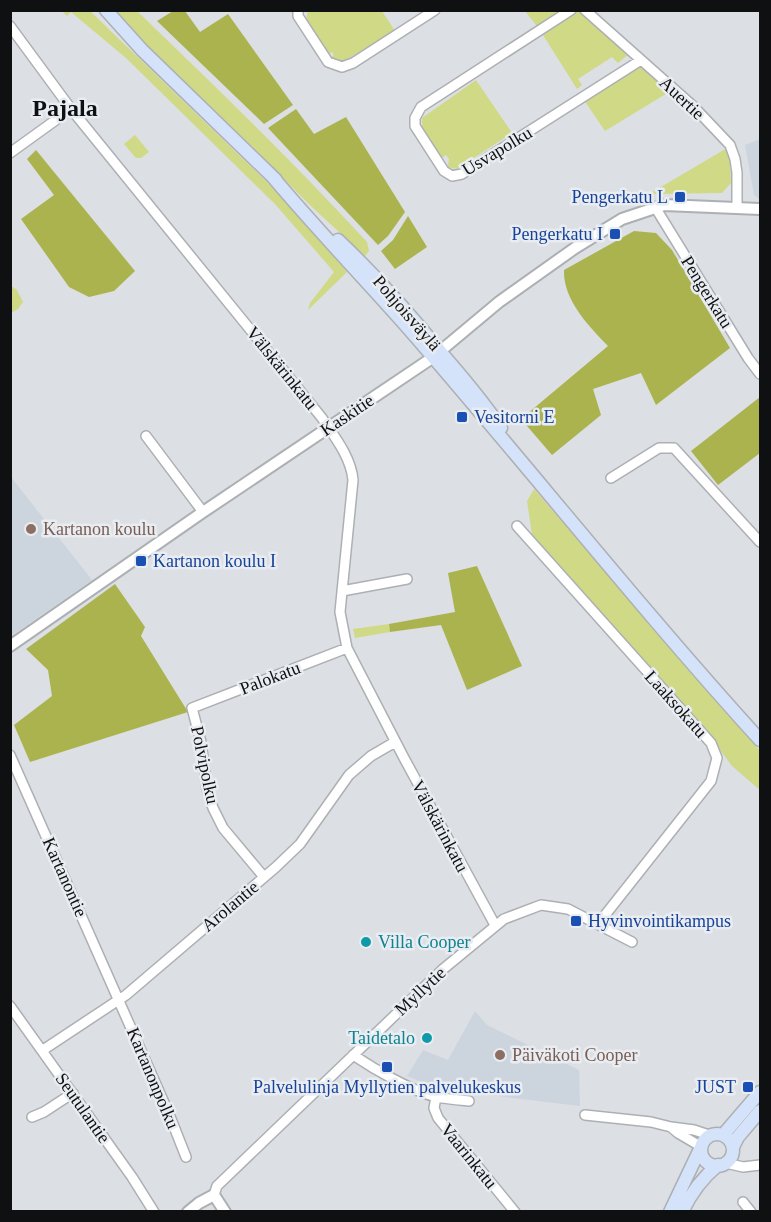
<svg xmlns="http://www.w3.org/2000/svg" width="771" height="1222" font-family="Georgia,serif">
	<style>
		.built { fill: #ccd5de }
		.green { fill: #d0d985 }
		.forest { fill: #abb34f }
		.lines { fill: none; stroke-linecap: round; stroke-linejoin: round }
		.minor-casing { stroke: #adb0b3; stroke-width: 12 }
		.tertiary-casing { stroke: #adb0b3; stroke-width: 14 }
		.secondary-casing { stroke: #adb0b3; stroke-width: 15 }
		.minor { stroke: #fff; stroke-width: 9 }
		.tertiary { stroke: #fff; stroke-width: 10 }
		.secondary { stroke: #d4e3fa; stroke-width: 12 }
		.transit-dot { fill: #1a4fb4; stroke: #e9ecf0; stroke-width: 2 }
		.education-dot { fill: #8d6e63; stroke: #e9ecf0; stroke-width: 2 }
		.culture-dot { fill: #0f9aa8; stroke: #e9ecf0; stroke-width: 2 }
		.labels { text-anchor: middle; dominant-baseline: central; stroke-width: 5; stroke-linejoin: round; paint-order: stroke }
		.street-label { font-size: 18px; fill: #0f1011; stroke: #e9ecf0 }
		.transit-label { font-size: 18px; fill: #164399; stroke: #e9ecf0; text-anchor: end }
		.education-label { font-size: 18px; fill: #785e54; stroke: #e9ecf0; text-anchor: start }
		.culture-label { font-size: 18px; fill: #0d838f; stroke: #e9ecf0; text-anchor: start }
		.district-label { font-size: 24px; font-weight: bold; fill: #0f1011; stroke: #e9ecf0 }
	</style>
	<rect width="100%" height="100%" fill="#dcdfe3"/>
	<path class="built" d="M760 139V200L754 195 745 145Z
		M11 477 92 580 11 636H10Z
		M475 1011 487 1025 579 1070 580 1106 438 1089 407 1076 423 1050 448 1060Z"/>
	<path class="green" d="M62 11H90L271 186 347 272 308 310 310 303 334 272 275 204 126 58 71 12 67 16Z
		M113 11H137C215 86 293 162 367 242L369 251 365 256 312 207Z
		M308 11H382L395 31 344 61 337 63 330 58 334 55 332 52 326 56C318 43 302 26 308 11Z
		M525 11H563L537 26Z
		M578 11H582L629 54 618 63 612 57 578 79 582 85 577 89 543 35Z
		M641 63 669 92 605 131 584 100Z
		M476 80 512 133 457 169 448 167 449 159 446 155 441 158 422 130V118Z
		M135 135 149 152 141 158H136L124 144Z
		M727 148 730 160 731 183 722 193 649 194Z
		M11 286 17 290 23 302 18 309 11 313Z
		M534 489 760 751V790L732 766 714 742 533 541 527 501Z
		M389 624 390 632 355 638 353 629Z"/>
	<path class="forest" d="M173 11H185L200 32 228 14 293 105 264 124 157 21Z
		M296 109 314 134 346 117 405 212 388 236 378 245 268 128Z
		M36 150 135 271 114 291 89 297 69 287 21 219 54 195 27 159Z
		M408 216 427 247 395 269 381 251 393 240Z
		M634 231 656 233 672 250 730 348 656 405 641 373 593 389 601 415 552 455 521 419 608 346C589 326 563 300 564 270Z
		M760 397V453L718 485 691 451Z
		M477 566 522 666 467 690 441 625 390 632 389 624 455 612 448 573Z
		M115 584 145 627 141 636 188 712 30 762 14 725 52 696 48 670 26 649Z"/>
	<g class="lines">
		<g class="minor-casing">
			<path id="minor" d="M298 10V16L328 62 342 67 353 63 435 10
				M571 10 421 107 415 118V126L444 171 452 176 462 174 641 60
				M585 10 693 106 730 145 735 159 737 173V207
				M10 26 71 109 322 418C334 436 351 457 353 480L340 612 347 648 404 758 495 925
				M10 153 71 109
				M655 207 748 358 760 374
				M146 436 203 512
				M611 478 659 448H674L760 542
				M517 526 711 743 717 758 711 781 598 924
				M342 591 407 579
				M10 755 169 1114 186 1157
				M264 877 223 828 213 808 207 789 201 742 192 708 347 648
				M10 1006 132 1177 154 1212
				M43 1050 126 995 276 867 300 844 349 775 371 756 395 742
				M353 1055C374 1069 413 1092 437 1097 447 1099 459 1100 469 1101
				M436 1097 434 1108 438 1118 515 1212
				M585 1115 651 1122 671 1127 694 1130 709 1135
				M32 1117 44 1112 73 1093
				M671 1127 678 1133 700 1146
				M726 1163 743 1167 760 1165
				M214 1195 217 1186 442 970 504 919 541 905 568 909 632 942
				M743 1202 751 1212"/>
		</g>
		<g class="tertiary-casing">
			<path id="tertiary" d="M10 646 203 512 432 358 499 302 575 248 622 219 664 205 760 209
				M188 1212 199 1203 214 1195 225 1212"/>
		</g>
		<g class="secondary-casing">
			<path id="secondary" d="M106 10 142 50 276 180
				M272 176C318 231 368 282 415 336 531 470 641 609 760 740
				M338 240C376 276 411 315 444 356 464 379 484 403 501 428
				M701 1150a16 16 0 1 1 32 0a16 16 0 1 1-32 0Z
				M723 1135 760 1092
				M733 1147 738 1137 760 1111
				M670 1212 700 1149
				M682 1212C691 1193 702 1178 718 1165"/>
		</g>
		<use href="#minor" class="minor"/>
		<use href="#tertiary" class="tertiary"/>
		<use href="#secondary" class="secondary"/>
	</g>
	<g class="transit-dot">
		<rect x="674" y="191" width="12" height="12" rx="3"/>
		<rect x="609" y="228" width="12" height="12" rx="3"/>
		<rect x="456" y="411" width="12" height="12" rx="3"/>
		<rect x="135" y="555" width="12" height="12" rx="3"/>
		<rect x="570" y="915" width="12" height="12" rx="3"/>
		<rect x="381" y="1061" width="12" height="12" rx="3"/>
		<rect x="742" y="1081" width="12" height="12" rx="3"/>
	</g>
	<g class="education-dot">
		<circle cx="31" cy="529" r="6"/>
		<circle cx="500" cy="1055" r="6"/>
	</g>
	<g class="culture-dot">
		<circle cx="366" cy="942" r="6"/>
		<circle cx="427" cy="1038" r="6"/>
	</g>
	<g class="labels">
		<g class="street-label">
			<text transform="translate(682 98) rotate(43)">Auertie</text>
			<text transform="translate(497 151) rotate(-31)">Usvapolku</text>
			<text transform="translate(707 292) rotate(58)">Pengerkatu</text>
			<text transform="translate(407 313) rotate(49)">Pohjoisväylä</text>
			<text transform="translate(282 368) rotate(51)">Välskärinkatu</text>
			<text transform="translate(347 415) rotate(-34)">Kaskitie</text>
			<text transform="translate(270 678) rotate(-21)">Palokatu</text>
			<text transform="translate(676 704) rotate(48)">Laaksokatu</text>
			<text transform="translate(205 765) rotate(78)">Polvipolku</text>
			<text transform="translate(440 826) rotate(62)">Välskärinkatu</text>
			<text transform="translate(65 877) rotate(66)">Kartanontie</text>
			<text transform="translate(230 906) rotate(-40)">Arolantie</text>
			<text transform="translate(420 991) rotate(-43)">Myllytie</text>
			<text transform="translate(153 1078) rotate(67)">Kartanonpolku</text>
			<text transform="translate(83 1108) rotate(55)">Seutulantie</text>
			<text transform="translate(469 1156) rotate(51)">Vaarinkatu</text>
		</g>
		<g class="transit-label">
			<text x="668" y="197">Pengerkatu L</text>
			<text x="603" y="234">Pengerkatu I</text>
			<text x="474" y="417" text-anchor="start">Vesitorni E</text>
			<text x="153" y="561" text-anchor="start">Kartanon koulu I</text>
			<text x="588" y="921" text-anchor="start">Hyvinvointikampus</text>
			<text x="387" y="1087" text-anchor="middle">Palvelulinja Myllytien palvelukeskus</text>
			<text x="736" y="1087">JUST</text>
		</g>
		<g class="education-label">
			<text x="43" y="529">Kartanon koulu</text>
			<text x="512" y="1055">Päiväkoti Cooper</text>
		</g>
		<g class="culture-label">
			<text x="378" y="942">Villa Cooper</text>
			<text x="415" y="1038" text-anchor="end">Taidetalo</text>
		</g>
		<g class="district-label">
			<text x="65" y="108">Pajala</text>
		</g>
	</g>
	<rect width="771" height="1222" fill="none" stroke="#0f1011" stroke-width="24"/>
</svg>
